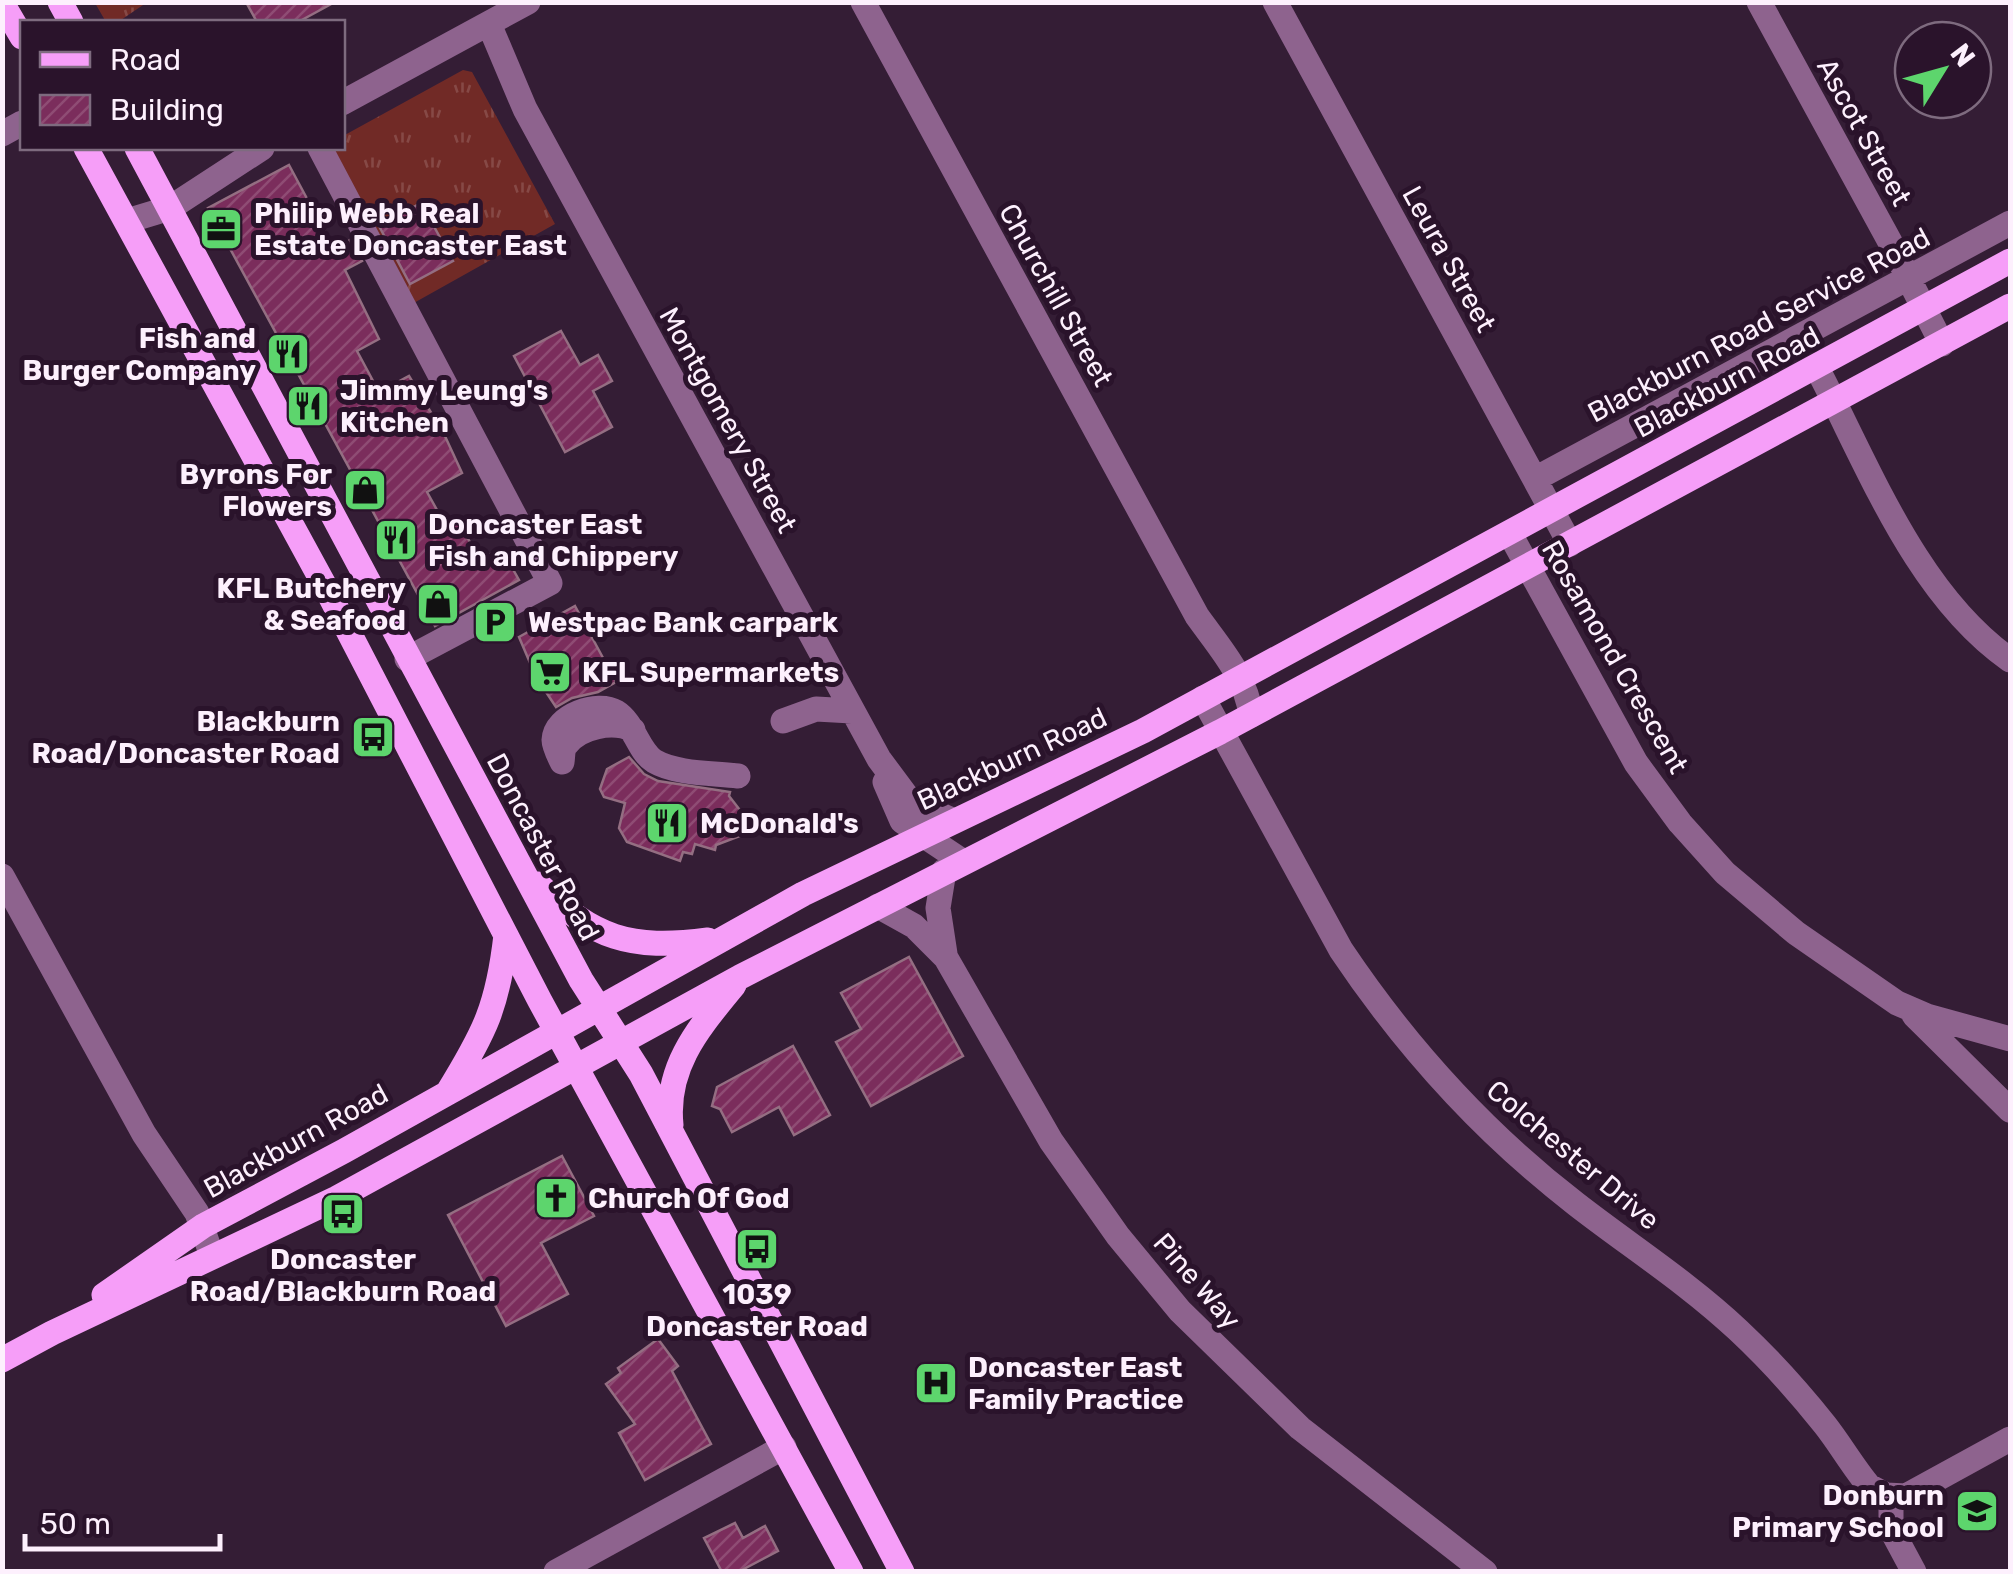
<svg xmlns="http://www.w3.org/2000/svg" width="2013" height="1574" font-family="Rubik,sans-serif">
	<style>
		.grass { fill: url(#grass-tufts) }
		.building { fill: url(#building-hatch); stroke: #946e82; stroke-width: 2.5 }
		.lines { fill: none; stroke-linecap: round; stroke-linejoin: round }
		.minor { stroke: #8e638e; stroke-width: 25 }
		.major { stroke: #f69ef8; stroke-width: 25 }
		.labels { text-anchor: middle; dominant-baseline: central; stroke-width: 10; stroke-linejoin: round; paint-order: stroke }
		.street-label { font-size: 28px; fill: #fdf0fd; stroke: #2a132b }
		.poi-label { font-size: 28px; font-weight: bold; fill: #fdf0fd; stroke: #2a132b; text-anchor: start }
	</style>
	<defs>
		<pattern id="grass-tufts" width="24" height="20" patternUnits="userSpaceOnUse" patternTransform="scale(2.5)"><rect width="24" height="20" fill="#712a26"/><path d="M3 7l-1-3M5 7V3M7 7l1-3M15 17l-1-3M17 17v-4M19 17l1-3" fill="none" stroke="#864946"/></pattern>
		<pattern id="building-hatch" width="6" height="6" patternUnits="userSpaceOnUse" patternTransform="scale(2.5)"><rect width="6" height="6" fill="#7b2d5c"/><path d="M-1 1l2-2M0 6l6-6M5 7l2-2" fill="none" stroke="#8f4c74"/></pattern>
	</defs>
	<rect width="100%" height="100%" fill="#341d35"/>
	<path class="grass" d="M95 3H146L118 22H106Z
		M463 70 472 72 555 224 412 304 336 161 335 148H342L343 136Z"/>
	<path class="building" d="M246 2H335L298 22H257Z
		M289 165 334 249 350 240 362 261 345 270 379 339 357 351 379 392 409 376 444 434 462 473 427 492 447 528 458 521 480 560 501 548 519 580 435 626 208 208Z
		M421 203 453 261 410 284 379 226Z
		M561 331 580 365 598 355 612 381 593 391 612 427 565 452 514 356Z
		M575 606 616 682 598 692 572 698 556 707 536 677 519 637Z
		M629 757 644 774 658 781 730 792 729 796 746 818V828L740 836 716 845 715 850 695 844 692 854 683 852 680 861 627 842 619 828 625 803 604 797 600 789 607 769Z
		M909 957 963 1056 871 1106 836 1042 861 1029 841 993Z
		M793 1046 830 1115 794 1135 779 1107 732 1132 720 1109 712 1106 717 1087Z
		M562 1156 594 1216 541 1243 568 1294 506 1326 448 1215Z
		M658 1339 678 1366 672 1371 711 1444 645 1480 619 1433 635 1424 606 1384 621 1373 618 1368Z
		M735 1523 743 1538 765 1526 778 1551 738 1572H722L704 1538Z"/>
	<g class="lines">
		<path class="minor" d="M863 2 1197 616C1219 647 1246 676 1251 715
			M1275 2 1570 544
			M1759 2 1889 240 1942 344
			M489 24 525 109 879 759 911 802 952 820
			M342 103 528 2
			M2 134 22 123
			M320 148 550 583 407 659
			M127 221 170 208 262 148
			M1817 368C1869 467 1916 594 2010 660
			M1535 479 2010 223
			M1510 534 1636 763 1680 823 1725 873 1796 933 1897 1003 1927 1016 2010 1039
			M1203 698 1341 950C1406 1047 1484 1133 1576 1204 1630 1246 1688 1283 1738 1330 1769 1359 1798 1391 1825 1425 1840 1444 1853 1467 1869 1486L1886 1495 1906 1496 2010 1439
			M783 721 816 709 852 711
			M562 762C559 756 554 746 554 740 555 715 598 701 616 712 634 723 638 751 654 761 676 774 713 773 738 776
			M562 762C563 757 562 751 565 746 579 726 614 720 633 730
			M885 782 902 821 962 861
			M944 871 938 908 945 954
			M2 876 144 1134 197 1213 212 1256
			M878 906 914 926 946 958 1051 1141 1118 1236 1180 1311 1300 1428 1485 1572
			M1914 1015 2010 1110
			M1891 1497V1529L1914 1572
			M556 1572 784 1447"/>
		<path class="major" d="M60 2 71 22
			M2 3 22 37
			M86 148 327 590 540 1001 851 1572
			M137 148 581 980 641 1074 902 1572
			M538 884C594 939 630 950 708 940
			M448 1092C485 1032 498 1006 506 935
			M671 1125C665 1066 699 1028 734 985
			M104 1295 203 1226 344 1151 803 894 1143 731 2010 261
			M2 1360 52 1333 337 1198 740 977 1220 732 2010 306"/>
	</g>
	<defs>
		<g id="office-square" transform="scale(2.25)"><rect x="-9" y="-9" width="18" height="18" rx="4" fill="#5dd56d" stroke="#2a132b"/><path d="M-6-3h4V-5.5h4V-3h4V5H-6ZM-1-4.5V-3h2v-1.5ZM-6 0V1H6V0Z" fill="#111"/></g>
		<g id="restaurant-square" transform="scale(2.25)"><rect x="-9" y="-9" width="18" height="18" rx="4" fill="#5dd56d" stroke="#2a132b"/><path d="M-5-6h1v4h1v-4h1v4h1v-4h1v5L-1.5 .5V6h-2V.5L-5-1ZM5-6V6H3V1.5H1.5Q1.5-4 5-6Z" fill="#111"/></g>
		<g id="shop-square" transform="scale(2.25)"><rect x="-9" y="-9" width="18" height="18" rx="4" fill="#5dd56d" stroke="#2a132b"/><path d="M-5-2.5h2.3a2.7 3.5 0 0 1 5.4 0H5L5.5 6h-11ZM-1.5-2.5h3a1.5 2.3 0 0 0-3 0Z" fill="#111"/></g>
		<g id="parking-square" transform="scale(2.25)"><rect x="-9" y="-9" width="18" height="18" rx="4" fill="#5dd56d" stroke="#2a132b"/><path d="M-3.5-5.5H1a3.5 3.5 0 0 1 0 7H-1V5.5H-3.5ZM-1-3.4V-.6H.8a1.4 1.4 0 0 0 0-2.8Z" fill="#111"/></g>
		<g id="supermarket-square" transform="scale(2.25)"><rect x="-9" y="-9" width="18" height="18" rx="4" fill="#5dd56d" stroke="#2a132b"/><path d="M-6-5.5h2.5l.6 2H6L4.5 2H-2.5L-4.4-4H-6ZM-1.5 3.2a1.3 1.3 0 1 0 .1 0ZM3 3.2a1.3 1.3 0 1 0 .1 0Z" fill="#111"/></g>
		<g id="bus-square" transform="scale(2.25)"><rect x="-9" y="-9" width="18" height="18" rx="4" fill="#5dd56d" stroke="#2a132b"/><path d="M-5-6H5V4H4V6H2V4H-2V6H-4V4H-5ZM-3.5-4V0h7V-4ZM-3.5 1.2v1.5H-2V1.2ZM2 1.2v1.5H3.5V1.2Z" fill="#111"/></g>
		<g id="church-square" transform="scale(2.25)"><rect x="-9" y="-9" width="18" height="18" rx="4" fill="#5dd56d" stroke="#2a132b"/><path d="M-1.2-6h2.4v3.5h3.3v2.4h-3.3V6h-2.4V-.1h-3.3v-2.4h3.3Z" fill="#111"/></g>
		<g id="hospital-square" transform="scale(2.25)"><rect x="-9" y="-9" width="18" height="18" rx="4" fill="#5dd56d" stroke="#2a132b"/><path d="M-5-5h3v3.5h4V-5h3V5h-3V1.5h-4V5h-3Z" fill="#111"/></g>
		<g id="school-square" transform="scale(2.25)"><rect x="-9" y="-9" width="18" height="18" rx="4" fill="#5dd56d" stroke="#2a132b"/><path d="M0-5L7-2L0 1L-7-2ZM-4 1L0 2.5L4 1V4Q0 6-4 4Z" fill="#111"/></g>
	</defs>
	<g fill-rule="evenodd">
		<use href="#office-square" x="221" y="229"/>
		<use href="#restaurant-square" x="288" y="354"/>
		<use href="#restaurant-square" x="308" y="406"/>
		<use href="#shop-square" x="365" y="490"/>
		<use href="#restaurant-square" x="396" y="540"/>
		<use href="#shop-square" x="438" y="604"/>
		<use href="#parking-square" x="495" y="622"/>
		<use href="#supermarket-square" x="550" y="672"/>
		<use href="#bus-square" x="373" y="737"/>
		<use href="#restaurant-square" x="667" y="823"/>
		<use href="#church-square" x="556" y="1198"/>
		<use href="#bus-square" x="343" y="1214"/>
		<use href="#bus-square" x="757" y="1249"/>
		<use href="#hospital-square" x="936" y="1383"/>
		<use href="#school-square" x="1977" y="1511"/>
	</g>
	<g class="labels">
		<g class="street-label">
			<text transform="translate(1864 132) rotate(61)">Ascot Street</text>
			<text transform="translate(1449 259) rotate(61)">Leura Street</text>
			<text transform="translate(1056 295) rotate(61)">Churchill Street</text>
			<text transform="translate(1759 325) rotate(-28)">Blackburn Road Service Road</text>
			<text transform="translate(1727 382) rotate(-28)">Blackburn Road</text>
			<text transform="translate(728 420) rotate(61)">Montgomery Street</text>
			<text transform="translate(1615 657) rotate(60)">Rosamond Crescent</text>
			<text transform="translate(1012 759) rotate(-25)">Blackburn Road</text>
			<text transform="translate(543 847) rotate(62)">Doncaster Road</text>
			<text transform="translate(296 1141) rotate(-29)">Blackburn Road</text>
			<text transform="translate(1573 1155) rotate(40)">Colchester Drive</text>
			<text transform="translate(1197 1281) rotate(49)">Pine Way</text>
		</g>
		<g class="poi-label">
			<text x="254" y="213">Philip Webb Real<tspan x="254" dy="32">Estate Doncaster East</tspan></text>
			<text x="256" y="338" text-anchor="end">Fish and<tspan x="256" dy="32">Burger Company</tspan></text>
			<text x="340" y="390">Jimmy Leung's<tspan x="340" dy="32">Kitchen</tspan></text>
			<text x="332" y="474" text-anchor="end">Byrons For<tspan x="332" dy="32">Flowers</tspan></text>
			<text x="428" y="524">Doncaster East<tspan x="428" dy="32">Fish and Chippery</tspan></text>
			<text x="406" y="588" text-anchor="end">KFL Butchery<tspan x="406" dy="32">&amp; Seafood</tspan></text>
			<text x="528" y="622">Westpac Bank carpark</text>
			<text x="582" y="672">KFL Supermarkets</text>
			<text x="340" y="721" text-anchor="end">Blackburn<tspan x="340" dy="32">Road/Doncaster Road</tspan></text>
			<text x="700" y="823">McDonald's</text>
			<text x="588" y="1198">Church Of God</text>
			<text x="343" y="1259" text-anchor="middle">Doncaster<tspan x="343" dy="32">Road/Blackburn Road</tspan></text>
			<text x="757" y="1294" text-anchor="middle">1039<tspan x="757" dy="32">Doncaster Road</tspan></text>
			<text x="968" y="1367">Doncaster East<tspan x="968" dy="32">Family Practice</tspan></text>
			<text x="1944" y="1495" text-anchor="end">Donburn<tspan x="1944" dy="32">Primary School</tspan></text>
		</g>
	</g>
	<rect width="2013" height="1574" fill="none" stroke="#fdf0fd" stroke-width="10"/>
	<rect x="20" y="20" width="325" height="130" fill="#2a132b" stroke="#7e6b7f" stroke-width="2.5"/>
	<rect x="40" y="52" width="50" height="15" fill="#f69ef8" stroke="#7e6b7f" stroke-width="2.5"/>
	<text x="110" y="70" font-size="30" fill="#fdf0fd">Road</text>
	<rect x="40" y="95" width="50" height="30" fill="url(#building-hatch)" stroke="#7e6b7f" stroke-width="2.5"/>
	<text x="110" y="120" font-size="30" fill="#fdf0fd">Building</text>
	<g transform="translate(1943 70) rotate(53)"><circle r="48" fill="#2a132b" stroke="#7e6b7f" stroke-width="2.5"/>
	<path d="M0-8L18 38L0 25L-18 38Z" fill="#5dd56d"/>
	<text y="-15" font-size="28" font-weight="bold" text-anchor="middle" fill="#fdf0fd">N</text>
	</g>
	<path d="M25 1534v15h195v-15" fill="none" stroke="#fdf0fd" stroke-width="5"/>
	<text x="40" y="1534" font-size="30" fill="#fdf0fd" stroke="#2a132b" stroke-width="8" paint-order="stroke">50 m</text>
</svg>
